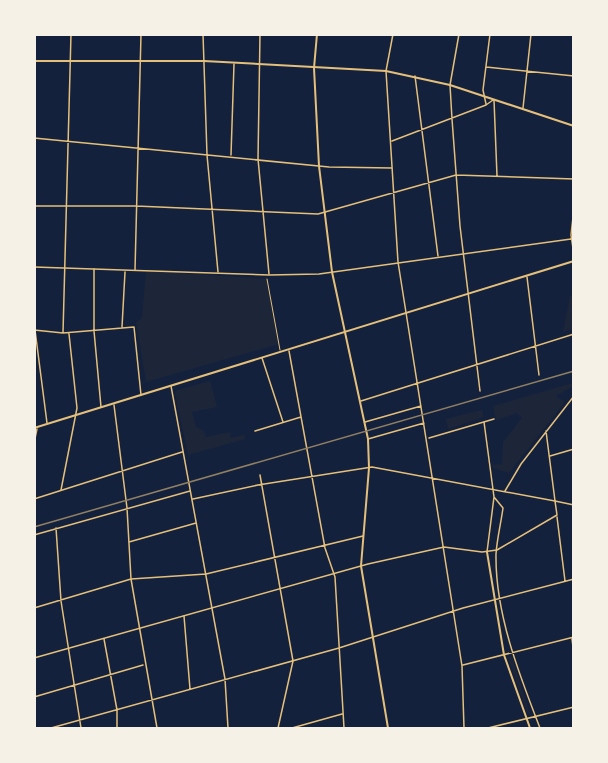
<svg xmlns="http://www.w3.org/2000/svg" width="608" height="763" font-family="'DM Sans',sans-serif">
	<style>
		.green { fill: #1d2539 }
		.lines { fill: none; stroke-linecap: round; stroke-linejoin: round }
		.pedestrian { stroke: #e5c07b; stroke-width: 1 }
		.minor { stroke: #e5c07b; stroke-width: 1.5 }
		.tertiary { stroke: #e5c07b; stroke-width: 1.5 }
		.secondary { stroke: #e5c07b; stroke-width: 2 }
		.primary { stroke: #e5c07b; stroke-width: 2 }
		.rail { stroke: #918062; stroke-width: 1.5 }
	</style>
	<rect width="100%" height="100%" fill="#14213d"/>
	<path class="green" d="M146 271 267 279 279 344 146 382 136 322 142 318Z
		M573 295V329L563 332 570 296Z
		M210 381 217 407 192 412 196 427 204 431 206 437 230 432 231 438 244 435 245 439 188 455 175 394 177 390Z
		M573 383V386L556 396 565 402 509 473 493 468V465L502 464 503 442 522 418 517 413 496 420 493 406Z
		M482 410 484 417 448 429 446 419Z
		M508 657H512L530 714 527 713Z"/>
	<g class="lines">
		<path class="pedestrian" d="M267 279 280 350"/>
		<path class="minor" d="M203 34 207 155 218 272
			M260 34 258 159 269 274
			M393 34 386 71 398 262 462 666 464 728
			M459 34 450 85 452 119 460 226 480 391
			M486 67 574 76
			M415 76 438 256
			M494 100 497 176
			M486 104 483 90 490 34
			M523 108 531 34
			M34 138 329 167 392 168
			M392 141 486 105 493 100
			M231 155 234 64
			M34 206H136L318 214 456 175 574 179
			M94 269V331L101 407
			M135 270 141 34
			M527 277 539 375
			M122 327 125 272
			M34 330 63 333 134 327 141 395
			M35 330 47 423
			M63 333 71 34
			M289 351 325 548 335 577 344 728
			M262 358 283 422
			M171 386 225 679 228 728
			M361 401 574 334
			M114 405 127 508 131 579 157 728
			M365 422 421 406
			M484 422 494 497 487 552
			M255 431 301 417
			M429 438 494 419
			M368 439 424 423
			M34 443 37 429
			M550 456 574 449
			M260 475 293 661 278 728
			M61 490 77 408 69 334
			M505 491 521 464 574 396
			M494 497 503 508C501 523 497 539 496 554 495 613 519 674 540 728
			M34 499 182 452
			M193 499 258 485 372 467 555 501 546 431
			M557 517 565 581
			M56 528 61 601 81 728
			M34 535 190 491
			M129 542 196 523
			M34 608 131 579 206 574 363 536
			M184 616 190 689
			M104 639 117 710V728
			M572 639 574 655
			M463 665 574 637
			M34 697 143 665
			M51 728 339 648 463 608 574 579
			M292 728 342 714
			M488 728 574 707"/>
		<path class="tertiary" d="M574 208 571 235 574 255
			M34 267 269 275 319 274 571 239
			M34 658 368 564 444 547 482 552 497 550 557 515 555 501 574 505"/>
		<path class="secondary" d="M317 34 314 68 319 166 332 272 368 439 369 468 361 566 388 728
			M487 552 504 655 530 728"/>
		<path class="primary" d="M34 61H204L386 71 450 85 574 126
			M571 239H574
			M34 428 574 261"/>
		<path class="rail" d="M34 527 574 371"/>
	</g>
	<rect width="608" height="763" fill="none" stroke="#f6f1e7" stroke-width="72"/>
</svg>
